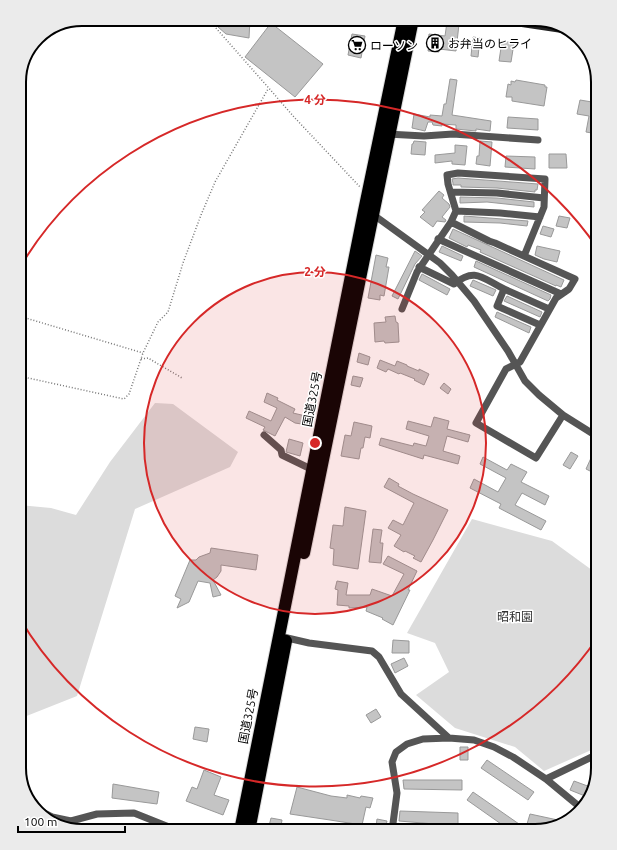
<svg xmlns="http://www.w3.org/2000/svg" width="617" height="850" font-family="Ubuntu,'Noto Sans JP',sans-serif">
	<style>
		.green { fill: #dcdcdc }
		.building { fill: #c4c4c4; stroke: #999 }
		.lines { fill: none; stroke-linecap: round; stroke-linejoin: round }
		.highway-casing { stroke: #dbdbdb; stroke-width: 14 }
		.path { stroke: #777; stroke-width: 1.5; stroke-dasharray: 1 2; stroke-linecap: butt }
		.street { stroke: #555; stroke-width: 7 }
		.secondary { stroke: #222; stroke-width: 8 }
		.highway { stroke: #000; stroke-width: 12 }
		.ring { fill: none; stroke: #d62828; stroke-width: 2 }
		.labels { text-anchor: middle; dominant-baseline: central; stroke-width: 3; stroke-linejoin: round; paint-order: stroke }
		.poi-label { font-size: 12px; fill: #000; stroke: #fff; text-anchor: start }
		.street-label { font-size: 12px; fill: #000; stroke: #fff }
		.park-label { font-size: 12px; fill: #333; stroke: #fff }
		.rim { fill: none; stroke: #000; stroke-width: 2 }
		.centre { fill: #d62828; stroke: #fff; stroke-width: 2 }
		.ring-label { font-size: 12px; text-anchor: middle; font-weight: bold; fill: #d62828; stroke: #fff; stroke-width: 3; stroke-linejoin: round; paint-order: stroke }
	</style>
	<rect width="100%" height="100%" fill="#fff"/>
	<path class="green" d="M155 403 173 404 238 452 230 467 135 509 77 696 19 719V505L51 508 76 515 110 462Z
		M472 519 552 541 596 573 598 571V747L544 771 515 747 455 728 416 695 449 672 435 643 407 633Z"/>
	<path class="building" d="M218 19H250L249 38 226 34 218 27Z
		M447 22 459 24 456 51 439 49V52L428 51 429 45H428L429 34 445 36Z
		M271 23 323 64 295 97 245 57Z
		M352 34 365 36 361 58 348 55Z
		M473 37 480 38 478 57 471 56Z
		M502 41 514 43 511 62 499 61Z
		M450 79 457 80 452 115 491 121 490 131 476 129V131L456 129V125L442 124V126L433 125 432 122H428L425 131 412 128 414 114 430 117V115L442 116 444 104H446Z
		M516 80 545 85V87H547L544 106 512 101V97H506L508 84 511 85V81L515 82Z
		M580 100 598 103V134L586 132 589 116 577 114Z
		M508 117 538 119V130L507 128Z
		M414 141 426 142 425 155 411 154 412 144H413Z
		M480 141 492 142 490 166 476 164 477 156H479Z
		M455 145 467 146 465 165 452 164V161L435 163V155L455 153Z
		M549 154H566L567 168H549Z
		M506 156 535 157V169L505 167Z
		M458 178 538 184 537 190H535V192L497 188 461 187V185H453V183L452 179Z
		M439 191 444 195 442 198 449 204 450 207 442 217 446 220 445 222 437 221 433 227 420 217 425 212 422 210Z
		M460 197 497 198 534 202V207L487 202 460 203Z
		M464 216 528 221 527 226 500 223 464 222Z
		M559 216 570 218 567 228 556 226Z
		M543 226 554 229 551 237 540 234Z
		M453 229 564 280 561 287 556 285V286L480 252 481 250 468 245 467 247 449 238Z
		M442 246 463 256 461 261 439 252Z
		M537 246 560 251 557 262 544 259 535 255Z
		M415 251 422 256 415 264 398 299 392 296Z
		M376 255 388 258 386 267H389L384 296 380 295V300L368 298Z
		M476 261 551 295 550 299 548 301 474 267Z
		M422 274 450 289 447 295 419 280Z
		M473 280 496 290 493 296 470 286Z
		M507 296 542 312 540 317 504 301Z
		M497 312 531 327 529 333 495 317Z
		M395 316 396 322 398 323 399 342 385 343 384 341 375 342 374 323 386 322 385 317Z
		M359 353 370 357 368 365 357 362Z
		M380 360 395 366 397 361 407 365V366L419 371V369L429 374 424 385 414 380 415 379 400 373 399 374 388 369 386 372 377 368Z
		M353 376 363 378 360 387 351 385Z
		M444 383 451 389 448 394 440 388Z
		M267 393 278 398 277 400 295 409 293 413 310 417 308 425 295 423 285 417 275 436 263 430 265 427 246 418 249 411 271 421 277 408 264 402Z
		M434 417 449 421 447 429 470 435 468 442 447 436 443 451 460 456 458 464 424 455 423 459 379 445 381 438 413 446 414 443 426 446 429 436 406 429 408 421 431 427Z
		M354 422 372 426 370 438 365 437 363 448H361L359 459 341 456 345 435 351 436Z
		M289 439 303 443 300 456 286 452Z
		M571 452 578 456 570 469 563 465Z
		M483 457 507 470 511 464 527 472 521 482 549 496 545 505 522 493 515 505 546 521 541 530 499 508 501 504 470 488 474 479 498 492 506 478 480 464Z
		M591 458 598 462V475L586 469Z
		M389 478 399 484 398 486 413 494 448 510 433 540 421 562 413 558 415 556 405 551 404 552 394 546 401 535 388 528 393 520 403 525 414 503 384 487Z
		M345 507 366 511 358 569 333 565 334 549 330 548 333 525 343 526Z
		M373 529 382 530 380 543H383L381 563 369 562Z
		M211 548 258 555 256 570 221 565V571L217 577 213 580 221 595 213 597 210 583 198 581 189 602 177 608 181 599 175 596 190 560H196L199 557 210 553Z
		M388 556 417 571 408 590H410L393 625 382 619 383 618 366 611 367 607 349 608V606L337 605 338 590 335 589 337 581 348 583 346 595H370L372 589 392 596 404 574 383 564Z
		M393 640 409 641V653H392Z
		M404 658 408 666 395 673 391 664Z
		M376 709 381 717 371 723 366 715Z
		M195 727 209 729 207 742 193 739Z
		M460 747H468V760H460Z
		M487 760 534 792 528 800 481 768Z
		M204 770 221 777 214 795 229 800 223 815 186 801 192 787 197 789Z
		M403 780H462V790L404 789Z
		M574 781 593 788 590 798 570 790Z
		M113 784 159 792 157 804 112 798Z
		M297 787 331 796 347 798V795L360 798 361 796 373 798 370 808 366 807 362 825 330 820 290 814Z
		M473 792 519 824 514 831H511L467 800Z
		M400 811 458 813V826L399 821Z
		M530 814 567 822 546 828 527 824Z
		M271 818 282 820 281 826 286 831H271V828L269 826Z
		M377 819 387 821 385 829 376 827Z"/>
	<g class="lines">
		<g class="highway-casing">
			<path id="highway" d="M304 553 413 19
				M240 831 364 211 404 19
				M249 831 286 641"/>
		</g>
		<path class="path" d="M208 19 295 118 360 187
			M19 316 143 353
			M141 359 148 358 182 378
			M19 376 124 399 129 394 143 353 158 322 168 312 183 263 201 215 215 182 268 89"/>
		<path class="street" d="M387 134 424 136 453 134 538 140
			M451 192 497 193 544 198
			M456 211 500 213 540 217
			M371 213 440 263 452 275 474 301 508 351 525 381 539 395 563 415 598 437
			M451 222 489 241 495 243 575 279 569 289 556 298 520 362 506 369 476 423 536 458 563 415
			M438 239 561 294
			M419 267 454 284C475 267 482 278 504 289L497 306 540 325
			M504 289 549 309
			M402 309 417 272 451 222 456 211 448 184 447 175 458 173 545 179 544 207 524 256
			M264 435 281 450 282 455 313 470
			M283 637 309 643 372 651 379 657 401 694 449 738
			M546 779 598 754
			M40 811 52 817 71 821 97 814 134 813 179 831
			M392 831 397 793 392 762 396 752 407 744 423 739 449 738 474 740 494 747 513 757 546 779 581 808"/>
		<path class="secondary" d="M494 19 569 30"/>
		<use href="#highway" class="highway"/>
	</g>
	<circle cx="315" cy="443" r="171" fill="#d62828" fill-opacity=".12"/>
	<g class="ring">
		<circle cx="315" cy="443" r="171"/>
		<path d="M598 637A343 343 0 0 1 19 617M19 269A343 343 0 0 1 598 249"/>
	</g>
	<defs>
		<g id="building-ring" transform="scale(0.9)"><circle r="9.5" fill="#fff" stroke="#000" stroke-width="1.5"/><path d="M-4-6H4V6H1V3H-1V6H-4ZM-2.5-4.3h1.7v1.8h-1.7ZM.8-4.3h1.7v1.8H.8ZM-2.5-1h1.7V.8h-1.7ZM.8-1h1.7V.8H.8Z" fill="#000"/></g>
		<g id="supermarket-ring" transform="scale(0.9)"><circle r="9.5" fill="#fff" stroke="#000" stroke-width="1.5"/><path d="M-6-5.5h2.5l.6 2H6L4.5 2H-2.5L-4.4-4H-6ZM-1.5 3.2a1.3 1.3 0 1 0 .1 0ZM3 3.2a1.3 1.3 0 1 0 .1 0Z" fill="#000"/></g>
	</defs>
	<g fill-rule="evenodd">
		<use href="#building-ring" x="435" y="43"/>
		<use href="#supermarket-ring" x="357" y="45"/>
	</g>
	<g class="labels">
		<g class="poi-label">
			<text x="448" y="43">お弁当のヒライ</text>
			<text x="370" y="45">ローソン</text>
		</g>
		<g class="street-label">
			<text transform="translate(312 399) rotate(-79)">国道325号</text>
			<text transform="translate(248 716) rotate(-79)">国道325号</text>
		</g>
		<g class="park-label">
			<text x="515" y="616">昭和園</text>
		</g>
	</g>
	<path d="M0 0H617V850H0ZM82 26H535A56 56 0 0 1 591 82V768A56 56 0 0 1 535 824H82A56 56 0 0 1 26 768V82A56 56 0 0 1 82 26Z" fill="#ebebeb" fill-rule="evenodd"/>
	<path class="rim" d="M82 26H535A56 56 0 0 1 591 82V768A56 56 0 0 1 535 824H82A56 56 0 0 1 26 768V82A56 56 0 0 1 82 26Z"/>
	<circle cx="315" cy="443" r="6" class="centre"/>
	<g class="ring-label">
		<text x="315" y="104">4 分</text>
		<text x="315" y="276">2 分</text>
	</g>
	<path d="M18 826v6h107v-6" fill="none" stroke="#000000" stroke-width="2"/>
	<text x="24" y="826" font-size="12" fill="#000000" stroke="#ffffff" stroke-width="3" paint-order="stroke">100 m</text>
</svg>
